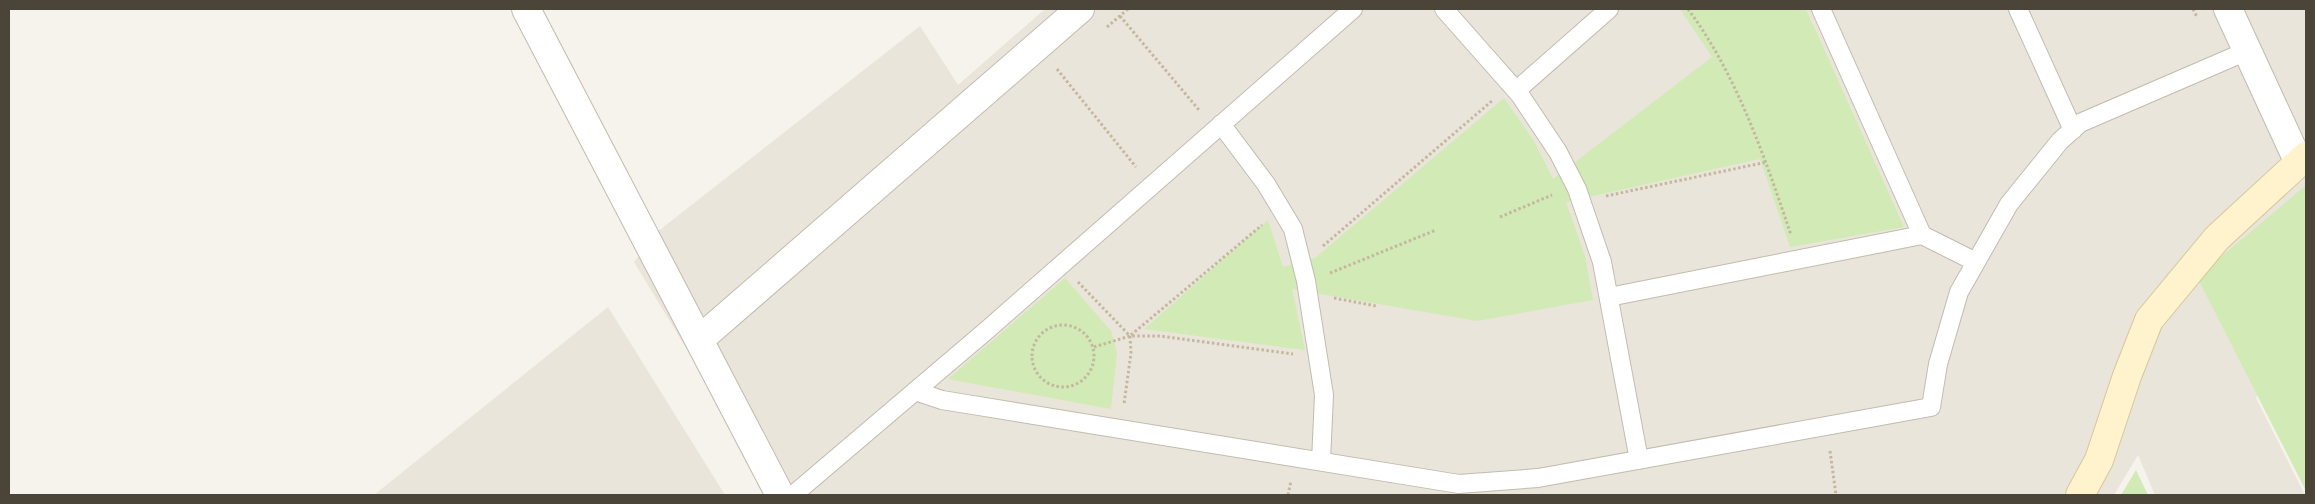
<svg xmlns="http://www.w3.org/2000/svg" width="2315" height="504" font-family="'Public Sans',sans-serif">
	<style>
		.residential { fill: #eae5da }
		.green { fill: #d2eab5 }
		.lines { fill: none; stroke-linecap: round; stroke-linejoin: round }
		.service-casing { stroke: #c2bbae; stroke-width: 20 }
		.minor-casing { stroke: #c2bbae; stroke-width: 30 }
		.secondary-casing { stroke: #d6c79b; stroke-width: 30 }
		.path { stroke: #c4b79f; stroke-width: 3; stroke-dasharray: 2.5 2.5; stroke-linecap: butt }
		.service { stroke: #fff; stroke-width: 18 }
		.minor { stroke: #fff; stroke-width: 28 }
		.secondary { stroke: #fff3cd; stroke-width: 28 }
	</style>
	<rect width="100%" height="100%" fill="#f6f3ec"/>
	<path class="residential" d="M1045 9H2306V310L2256 398 2305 495H2155L2138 455 2114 495H775L634 262 657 232 920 26 958 85Z
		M608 307 725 495H374Z"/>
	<path class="green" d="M1680 9H1806L1904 227 1790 247 1760 159 1566 202 1585 256 1593 300 1477 321 1292 289 1305 350 1144 329 1268 220 1283 267 1315 258 1504 98 1534 141 1553 179 1712 57Z
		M2306 185V491L2197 277Z
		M1065 278 1111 331 1117 353 1111 409 948 379Z
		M2136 470 2148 495H2121Z"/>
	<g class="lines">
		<g class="service-casing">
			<path id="service" d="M1444 9 1520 95 1558 152 1577 189 1602 262 1639 460
				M1821 9 1922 235 1976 262
				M2018 9 2073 130
				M1517 90 1609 9
				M1221 124 1266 184 1293 229 1306 281 1324 395 1321 461
				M1609 297 1922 235
				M915 391 942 400 1459 484 1538 478 1931 407 1938 364 1959 292 2009 204 2060 141 2080 123 2247 51
				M793 495 987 330 1353 9"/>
		</g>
		<g class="minor-casing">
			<path id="minor" d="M526 9 780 495
				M2228 9 2299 163
				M699 340 1080 9"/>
		</g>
		<g class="secondary-casing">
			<path id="secondary" d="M2080 495 2099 460 2127 376 2149 320 2217 238 2306 156"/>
		</g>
		<path class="path" d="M1688 9C1737 75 1765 158 1791 235
			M2193 9 2197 17
			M1120 16 1199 110
			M1107 27 1128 9
			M1057 69 1136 167
			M1606 196 1767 162
			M1500 217 1552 195
			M1323 246 1493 100
			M1330 273 1436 230
			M1078 282 1130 336 1131 353 1124 404
			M1334 298 1376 306
			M1032 356a31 31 0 1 1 62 0a31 31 0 1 1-62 0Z
			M1131 335 1262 225
			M1094 347 1130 336H1160L1293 354
			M1830 451 1836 495
			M1288 495 1291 481"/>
		<use href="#service" class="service"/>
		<use href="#minor" class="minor"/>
		<use href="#secondary" class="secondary"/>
	</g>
	<rect width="2315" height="504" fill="none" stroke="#4b4439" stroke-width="20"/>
</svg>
